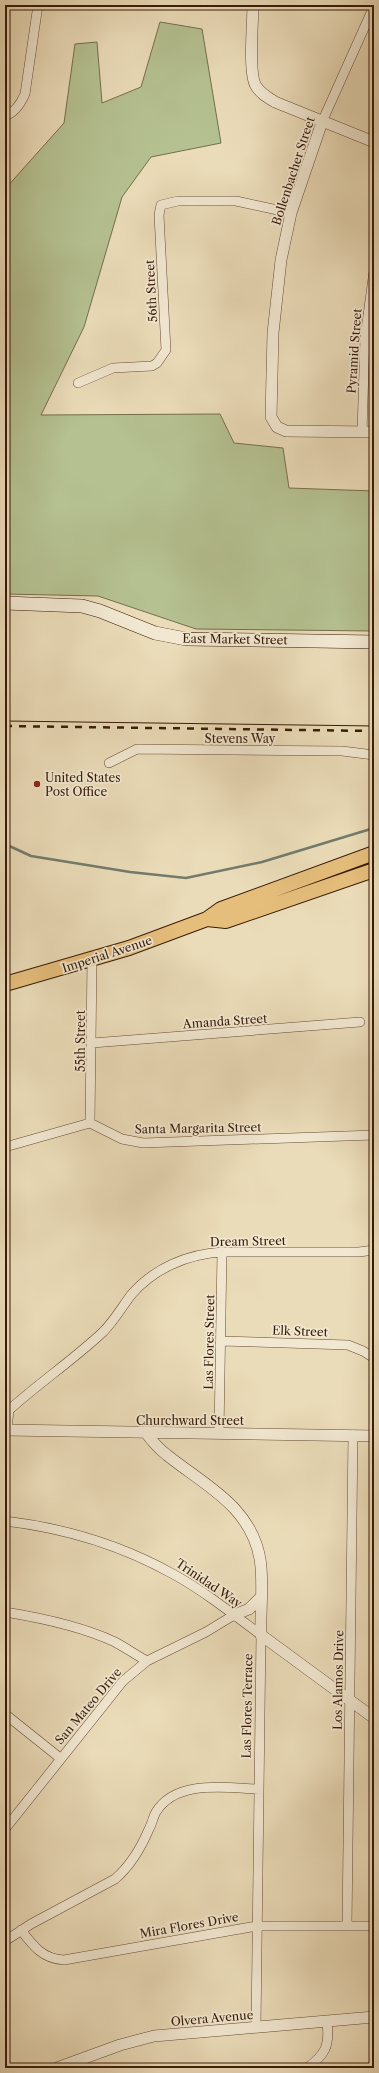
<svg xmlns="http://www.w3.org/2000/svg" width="379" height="2073" font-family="'Libre Caslon Text',serif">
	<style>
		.green { fill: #b5c191; stroke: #766e4c }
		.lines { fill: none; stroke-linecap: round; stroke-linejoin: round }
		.stream { stroke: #727b6d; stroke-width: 2.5 }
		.minor-casing { stroke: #654b34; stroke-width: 10 }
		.tertiary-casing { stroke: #654b34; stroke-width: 12 }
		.secondary-casing { stroke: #381b08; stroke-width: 14 }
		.primary-casing { stroke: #381b08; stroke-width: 16 }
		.minor { stroke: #f2e8d2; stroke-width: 9 }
		.tertiary { stroke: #f2e8d2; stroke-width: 11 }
		.secondary { stroke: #f2e8d2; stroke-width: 13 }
		.primary { stroke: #e6be7c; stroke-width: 14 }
		.tram { stroke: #381b08; stroke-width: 1 }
		.rail { stroke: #381b08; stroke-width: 2.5; stroke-dasharray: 7 7; stroke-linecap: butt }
		.poi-dot { fill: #8f2418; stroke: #f2e8d2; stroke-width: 1.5 }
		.labels { text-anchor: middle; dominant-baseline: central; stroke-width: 3.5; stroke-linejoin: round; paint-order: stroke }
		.street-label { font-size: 12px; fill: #381b08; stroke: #f2e8d2 }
		.poi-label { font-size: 12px; fill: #381b08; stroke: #f2e8d2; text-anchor: start }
	</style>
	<rect width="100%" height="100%" fill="#ebdcb9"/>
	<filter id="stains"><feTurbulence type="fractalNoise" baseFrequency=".005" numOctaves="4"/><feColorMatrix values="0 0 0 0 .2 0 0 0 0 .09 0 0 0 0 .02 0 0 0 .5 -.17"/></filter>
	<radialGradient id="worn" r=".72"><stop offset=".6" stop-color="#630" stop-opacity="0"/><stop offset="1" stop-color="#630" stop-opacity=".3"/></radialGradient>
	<path class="green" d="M160 22 202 29 221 143 151 157 122 197 84 327 41 415 220 414 234 443 283 448 289 488 374 491V631L196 629 98 596 5 594V189L64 123 75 44 97 42 102 103 141 87Z"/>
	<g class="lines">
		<path class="stream" d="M5 844 31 856 130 872 186 878 262 862 374 828"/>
		<g class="minor-casing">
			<path id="minor" d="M5 116C14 113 21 103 25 94L38 5
				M322 122 374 6
				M78 383 113 368 152 366 157 363 166 350 159 215 161 205 178 201H236L291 213
				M362 432 365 337 374 271
				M109 763 137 749 342 751 374 755
				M92 1043 360 1022
				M90 1123 92 960
				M5 1147 90 1123 122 1139 143 1143 374 1135
				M222 1341 348 1345 363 1351 374 1358
				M7 1430 9 1410C39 1383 73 1360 103 1332 114 1321 122 1307 131 1295 154 1268 188 1254 222 1252H359L374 1250
				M219 1433 222 1252
				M5 1521C64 1528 121 1545 173 1574 204 1591 233 1614 261 1635L256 2027
				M5 1612C42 1618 81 1626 115 1642 126 1648 136 1655 147 1661
				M5 1714 60 1758
				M5 1829 123 1681 147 1661 206 1632 234 1615
				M347 1926 353 1435
				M21 1930C33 1946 43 1959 64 1960L257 1926H374
				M5 1941 31 1924 115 1879C130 1866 141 1848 149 1829 152 1824 153 1817 156 1812 176 1779 226 1788 259 1789
				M307 2068C325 2055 330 2046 327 2023"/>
		</g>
		<g class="tertiary-casing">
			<path id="tertiary" d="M253 5C253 21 248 74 256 86 260 93 267 97 275 102L374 142
				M322 122 291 213 281 260 273 333 271 417 277 427 286 431 374 432
				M5 1430 374 1436
				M146 1433C152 1441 159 1449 167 1455 204 1485 251 1506 260 1559 264 1582 260 1611 261 1635L374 1718
				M234 1615 249 1609 260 1598
				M57 2068 120 2045 154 2036 374 2017"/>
		</g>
		<g class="secondary-casing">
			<path id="secondary" d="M5 603 82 606 100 611 155 633 186 639 374 642"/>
		</g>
		<g class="primary-casing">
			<path id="primary" d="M207 919 226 921 374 870
				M5 984 129 948 207 919 221 909 374 853"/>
		</g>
		<use href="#minor" class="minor"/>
		<use href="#tertiary" class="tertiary"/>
		<use href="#secondary" class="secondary"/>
		<use href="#primary" class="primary"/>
		<path class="tram" d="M5 721 374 726"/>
		<path class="rail" d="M5 726 374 731"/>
	</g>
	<circle class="poi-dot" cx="37" cy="784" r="4"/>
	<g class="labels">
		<g class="street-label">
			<text transform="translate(293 171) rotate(-72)">Bollenbacher Street</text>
			<text transform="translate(151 291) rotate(-93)">56th Street</text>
			<text transform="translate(354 351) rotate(-86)">Pyramid Street</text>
			<text transform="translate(235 639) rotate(1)">East Market Street</text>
			<text x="240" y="738">Stevens Way</text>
			<text transform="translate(107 954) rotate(-18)">Imperial Avenue</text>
			<text transform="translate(225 1021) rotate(-4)">Amanda Street</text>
			<text transform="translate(80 1041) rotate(-90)">55th Street</text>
			<text transform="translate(198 1128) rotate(-1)">Santa Margarita Street</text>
			<text transform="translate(248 1241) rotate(-1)">Dream Street</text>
			<text transform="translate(300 1331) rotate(2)">Elk Street</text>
			<text transform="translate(209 1342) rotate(-89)">Las Flores Street</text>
			<text x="190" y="1420">Churchward Street</text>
			<text transform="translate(209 1583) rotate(34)">Trinidad Way</text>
			<text transform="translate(338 1680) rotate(-89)">Los Alamos Drive</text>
			<text transform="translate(88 1706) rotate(-50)">San Mateo Drive</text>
			<text transform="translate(247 1706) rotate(-89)">Las Flores Terrace</text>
			<text transform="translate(189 1925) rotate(-10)">Mira Flores Drive</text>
			<text transform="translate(212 2018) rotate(-5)">Olvera Avenue</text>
		</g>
		<g class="poi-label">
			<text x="45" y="777">United States<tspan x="45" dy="14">Post Office</tspan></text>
		</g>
	</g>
	<rect width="379" height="2073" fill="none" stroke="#ebdcb9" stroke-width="20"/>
	<rect x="6" y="6" width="367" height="2061" fill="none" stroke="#381b08" stroke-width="2"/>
	<rect x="10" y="10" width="359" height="2053" fill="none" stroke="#381b08"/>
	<rect width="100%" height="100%" filter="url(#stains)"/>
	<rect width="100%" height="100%" fill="url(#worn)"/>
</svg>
